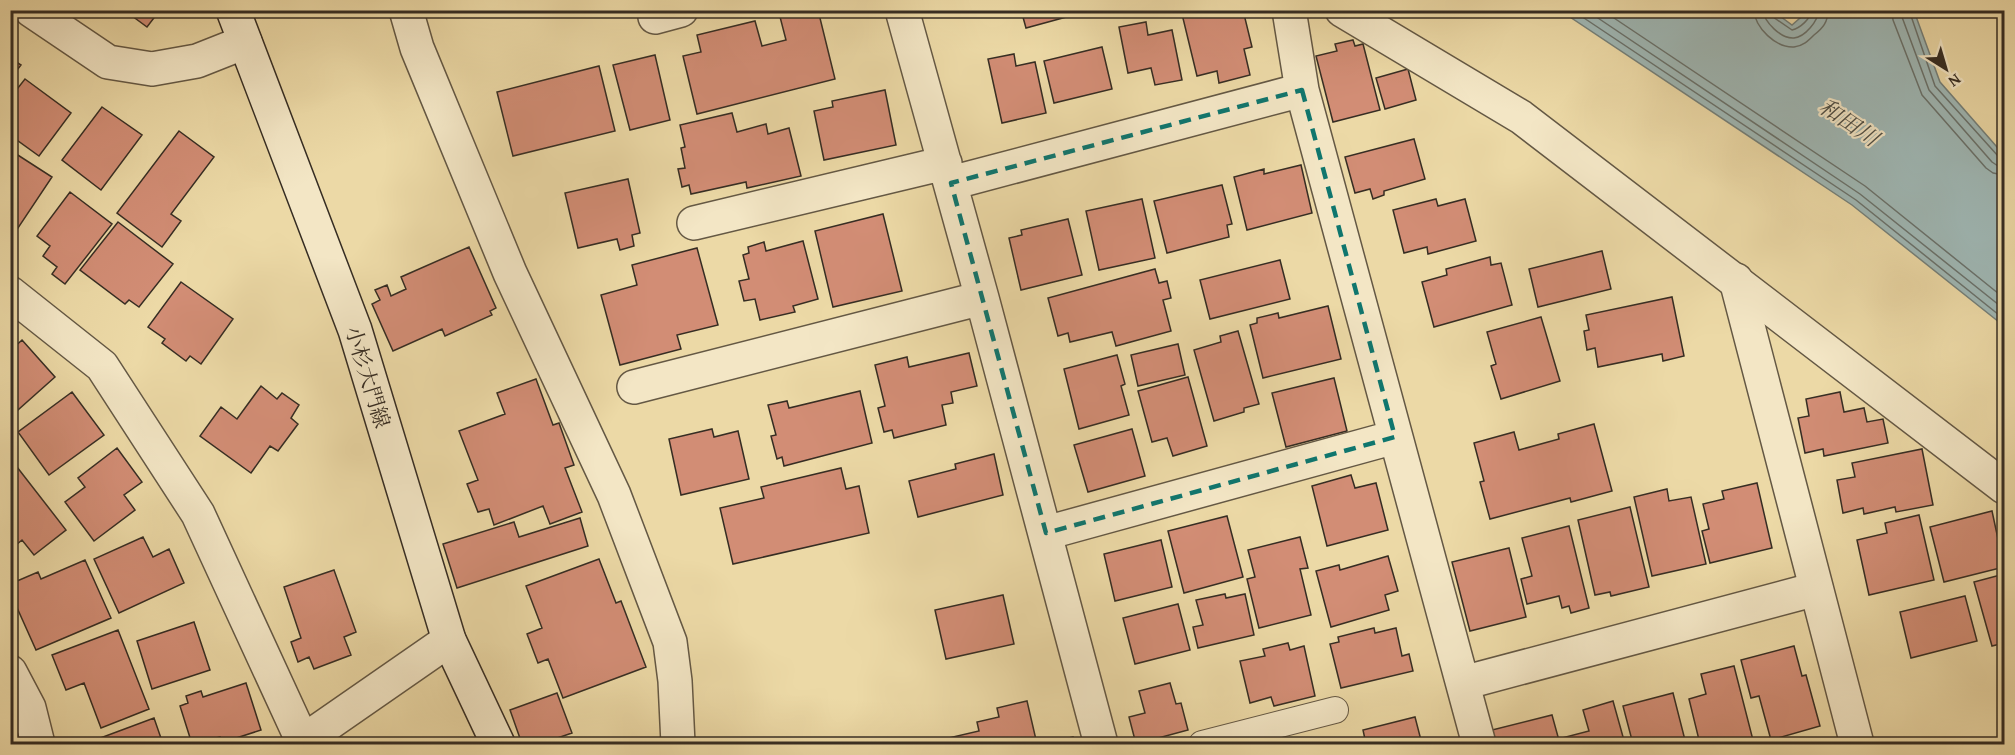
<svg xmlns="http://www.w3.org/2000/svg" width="2015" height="755" font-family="'Gentium Book Plus','Noto Serif JP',serif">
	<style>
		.water { fill: #9fb7b4; stroke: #75807a; stroke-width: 1.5 }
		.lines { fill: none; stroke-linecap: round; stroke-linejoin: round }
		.shore { stroke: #6a726c; stroke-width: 1.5 }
		.building { fill: #d28d75; stroke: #362d23; stroke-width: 1.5 }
		.service-casing { stroke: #645844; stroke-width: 28 }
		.minor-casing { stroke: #645844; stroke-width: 36 }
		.tertiary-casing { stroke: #645844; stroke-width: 36 }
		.secondary-casing { stroke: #362d23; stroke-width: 36 }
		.service { stroke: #f3e6c5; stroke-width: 26 }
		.minor { stroke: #f3e6c5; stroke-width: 33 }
		.tertiary { stroke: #f3e6c5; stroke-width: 33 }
		.secondary { stroke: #f3e6c5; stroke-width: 33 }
		.marked { fill: none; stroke: #0f766e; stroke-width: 4.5; stroke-dasharray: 12 8; stroke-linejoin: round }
		.labels { text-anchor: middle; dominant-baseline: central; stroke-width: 4.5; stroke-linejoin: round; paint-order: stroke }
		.street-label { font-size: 21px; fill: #362d23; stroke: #f3e6c5 }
		.water-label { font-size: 22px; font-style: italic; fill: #505047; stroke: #f3e6c5 }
	</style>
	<rect width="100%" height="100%" fill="#ecd9a6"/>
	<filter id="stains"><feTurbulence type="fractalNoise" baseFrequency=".00333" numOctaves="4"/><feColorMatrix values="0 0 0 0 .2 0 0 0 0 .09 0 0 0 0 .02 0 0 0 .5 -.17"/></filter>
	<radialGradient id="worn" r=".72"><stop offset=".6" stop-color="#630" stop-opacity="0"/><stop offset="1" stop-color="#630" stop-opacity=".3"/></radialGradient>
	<path class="water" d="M1561 11H1773L1792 25 1808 11H1914L1940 82 2004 155V326L1852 205Z"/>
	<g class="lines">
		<path class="shore" d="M1572 10 1856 200 2004 319
			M1586 10 1860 194 2004 309
			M1602 10 1865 186 2004 298
			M1754 10C1755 28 1776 48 1794 47 1803 46 1808 41 1814 35 1823 28 1828 22 1828 10
			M1763 10C1764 22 1781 39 1794 38 1805 37 1818 21 1819 10
			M1770 10 1773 17 1792 30C1800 28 1811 19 1811 10
			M1892 10 1893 20 1922 95 1986 168 1993 173 2004 175
			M1901 10 1902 17 1929 90 1992 162 1998 166H2004
			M1909 10 1935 86 1998 156 2004 159"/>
	</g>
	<path class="building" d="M124 10H160L147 27Z
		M788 10H818L835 79 697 114 683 56 701 52 697 35 755 21 762 46 786 40 779 13Z
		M1021 10H1092L1026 28Z
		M1181 10H1243L1252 47 1244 49 1250 75 1219 83 1217 71 1197 76Z
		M1146 22 1148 35 1172 30 1182 80 1155 85 1151 68 1128 73 1119 27Z
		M1353 40 1355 46 1363 44 1380 110 1333 122 1316 56 1337 51 1335 44Z
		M1102 47 1112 89 1054 103 1044 61Z
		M1014 54 1016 66 1035 62 1046 113 1002 123 988 59Z
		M655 55 670 120 630 130 613 65Z
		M10 58 21 65 10 79Z
		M599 66 615 131 513 156 497 92Z
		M1408 69 1416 100 1385 109 1376 78Z
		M25 79 71 113 39 156 10 135V98Z
		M885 90 896 145 824 160 814 111 833 107 832 101Z
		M102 107 142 135 101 190 62 160Z
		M732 113 737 132 766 124 768 134 789 128 801 176 747 188 746 182 691 194 689 185 682 187 678 169 685 168 681 148 685 147 680 125Z
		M179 131 214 157 171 214 181 221 162 247 117 213Z
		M1414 139 1425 179 1384 191V195L1373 199 1370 189 1355 193 1345 157Z
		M10 150 52 177 18 228 10 222Z
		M1301 165 1312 213 1247 230 1234 177 1264 169V174Z
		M628 179 640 233 632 235 634 246 620 250 617 239 578 248 565 193Z
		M1222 185 1232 224 1227 225 1229 237 1167 253 1154 201Z
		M70 192 112 224 65 284 52 274 57 267 43 256 50 246 37 236Z
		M1142 199 1155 258 1099 270 1086 211Z
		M1436 199 1438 206 1465 199 1476 241 1428 254 1427 247 1404 253 1393 210Z
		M883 214 902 291 833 307 815 231Z
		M1068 219 1082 275 1021 290 1009 238 1022 235 1021 230Z
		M118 222 173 264 139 307 129 300 125 304 80 270Z
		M803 241 818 299 793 306 795 312 760 320 755 299 744 301 739 281 749 279 743 255 749 253 748 247 764 242 766 251Z
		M469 247 496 308 490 311 492 315 445 336 442 329 393 351 372 304 380 300 375 290 387 285 391 296 406 289 401 277Z
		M697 248 718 325 677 335 681 349 620 365 601 295 637 285 632 265Z
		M1602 251 1611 289 1538 307 1529 269Z
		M1490 257 1491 265 1501 263 1512 305 1434 327 1422 282 1447 275 1446 269Z
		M1280 260 1290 299 1210 319 1200 280Z
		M1155 269 1159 283 1167 281 1171 298 1163 300 1171 331 1116 346 1112 332 1070 342 1068 333 1058 336 1048 298Z
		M181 282 233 319 201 364 190 356 186 361 162 343 165 339 148 327Z
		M1672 297 1684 356 1663 361 1662 354 1598 367 1595 348 1587 350 1584 331 1589 330 1586 315Z
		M1328 306 1341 359 1263 378 1250 325 1257 323V318L1278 313 1279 318Z
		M1541 317 1560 381 1501 399 1491 366 1496 364 1487 332Z
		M1238 331 1259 404 1244 408V412L1214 421 1194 350 1221 342 1220 336Z
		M22 340 55 377 10 417V351Z
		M1178 344 1185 375 1138 386 1131 355Z
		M969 353 977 386 951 392 953 403 942 405 946 425 894 438 892 430 884 432 878 408 885 406 875 365 907 357 909 367Z
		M1117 355 1125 384 1121 386 1129 415 1079 429 1064 369Z
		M1188 377 1207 446 1173 456 1167 438 1152 442 1138 391Z
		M1334 378 1347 431 1286 447 1272 393Z
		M536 379 553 425 559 423 574 465 565 468 582 512 550 524 543 506 494 525 489 509 478 512 467 484 478 480 459 431 505 414 497 393Z
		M261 386 277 399 282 393 299 405 291 418 298 424 278 451 270 446 251 473 200 436 221 407 237 419Z
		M860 391 872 443 784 466 782 457 777 459 771 436 776 435 768 405 787 401 789 408Z
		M72 392 104 435 49 475 18 432Z
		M1840 392 1844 412 1864 408 1867 422 1883 419 1888 443 1824 456 1823 449 1805 453 1798 418 1809 416 1806 399Z
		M1594 424 1612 491 1571 502 1570 498 1490 519 1480 482 1484 481 1474 443 1514 432 1519 450 1559 439 1558 434Z
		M712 429 714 437 738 431 749 479 681 495 669 439Z
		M1132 429 1145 476 1088 492 1074 445Z
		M117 448 142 482 124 495 135 510 94 541 65 502 85 487 78 478Z
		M1922 449 1933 505 1896 512 1895 507 1864 514 1863 508 1843 513 1837 480 1855 477 1852 463Z
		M994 454 1003 495 918 517 909 481 956 469 955 464Z
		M17 467 66 530 34 555 22 540 10 550V473Z
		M841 468 846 489 859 486 869 533 733 564 720 508 764 498 761 487Z
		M1351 475 1355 488 1376 483 1388 530 1327 546 1312 486Z
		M1757 483 1772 548 1710 563 1702 531 1709 529 1703 504 1724 499 1722 491Z
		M1667 489 1669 501 1691 497 1706 564 1652 576 1634 497Z
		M1630 507 1649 587 1611 596 1610 592 1595 595 1578 520Z
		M1992 511 2004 567 1944 582 1930 527Z
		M1919 515 1934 580 1869 595 1857 540 1887 533 1885 523Z
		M1227 516 1243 577 1184 593 1168 531Z
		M580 518 588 546 457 588 443 544 514 522 519 537Z
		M1569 526 1589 608 1571 613 1569 606 1562 608 1559 596 1527 604 1521 579 1532 576 1522 538Z
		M143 537 153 557 169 549 184 583 119 613 94 559Z
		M1300 537 1308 568 1300 569 1311 615 1259 628 1247 579 1255 577 1248 550Z
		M1161 540 1172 587 1115 601 1104 554Z
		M1509 548 1526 617 1470 631 1452 562Z
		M1388 556 1398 591 1385 595 1389 610 1331 627 1316 571 1339 565 1340 570Z
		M599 559 616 603 621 601 646 667 563 698 548 659 538 663 527 634 542 628 526 586Z
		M85 560 111 618 36 650 10 592V584L38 572 41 579Z
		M334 570 356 632 344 637 351 655 314 669 309 657 298 662 291 642 301 638 284 587Z
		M2004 574V643L1992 646 1974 582Z
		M1225 594 1226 598 1245 594 1254 635 1198 648 1193 627 1203 625 1196 600Z
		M1003 595 1014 644 946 659 935 610Z
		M1965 596 1977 641 1911 658 1900 612Z
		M1178 604 1190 650 1135 664 1123 618Z
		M194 622 210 670 152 689 137 641Z
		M1374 628 1375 633 1396 628 1402 656 1409 654 1413 671 1341 688 1330 644 1339 642 1338 637Z
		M118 630 149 709 101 728 84 683 66 690 52 655Z
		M1288 643 1290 650 1304 646 1315 696 1274 706 1271 697 1250 703 1240 661 1265 656 1263 649Z
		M1794 646 1802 676 1806 675 1820 726 1771 740 1759 696 1751 698 1741 660Z
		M1734 666 1754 744H1700L1689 699 1706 694 1701 674Z
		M246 683 261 730 221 743 220 737 192 744 180 706 188 703 186 696 201 691 203 697Z
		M1170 683 1176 704 1181 703 1188 730 1136 744 1129 717 1145 713 1139 691Z
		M557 693 572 733 540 744H522L510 710Z
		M1673 693 1686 744H1633L1623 706Z
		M1027 701 1037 744H923L979 731 977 722 999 717 997 708Z
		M1613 701 1625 744H1564L1562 738 1589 731 1583 710Z
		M1552 715 1560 744H1496L1492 730Z
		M1415 717 1422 744H1366L1363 730Z
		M154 718 163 744H96L95 740Z
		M1073 737 1074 744H1043Z"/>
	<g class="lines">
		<g class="service-casing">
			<path id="service" d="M1202 744 1335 710"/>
		</g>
		<g class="minor-casing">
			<path id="minor" d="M31 10 108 62 152 69 197 61 245 42
				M406 10 417 48 510 273 614 495 670 642 675 681 678 744
				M902 10 982 298 1101 744
				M1289 10 1302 90 1479 744
				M1342 10 1521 117 2004 487
				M655 17 681 10
				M951 183 1302 90
				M694 223 945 163
				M10 293 102 366 198 514 303 742
				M634 387 982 298
				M1046 533 1395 437
				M1463 683 1816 589
				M299 744 449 640"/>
		</g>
		<g class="tertiary-casing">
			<path id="tertiary" d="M1736 280 1857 744
				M10 672 29 708 38 744"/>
		</g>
		<g class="secondary-casing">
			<path id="secondary" d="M233 10 355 330 449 640 498 744"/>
		</g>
		<use href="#service" class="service"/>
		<use href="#minor" class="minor"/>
		<use href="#tertiary" class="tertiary"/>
		<use href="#secondary" class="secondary"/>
	</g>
	<path class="marked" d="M1302 90 1395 437 1046 533 951 183Z"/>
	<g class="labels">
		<g class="street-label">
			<text transform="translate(368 377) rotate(73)">小杉大門線</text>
		</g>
		<g class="water-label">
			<text transform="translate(1849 122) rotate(34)">和田川</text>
		</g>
	</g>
	<rect width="2015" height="755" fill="none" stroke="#ecd9a6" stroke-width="36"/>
	<rect x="12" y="12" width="1991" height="731" fill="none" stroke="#362d23" stroke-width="3"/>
	<rect x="18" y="18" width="1979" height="719" fill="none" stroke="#362d23" stroke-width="1.5"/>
	<g transform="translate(1946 69) rotate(143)" stroke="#f3e6c5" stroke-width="4.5" paint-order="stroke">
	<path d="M0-4.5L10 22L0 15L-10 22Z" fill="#362d23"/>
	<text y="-9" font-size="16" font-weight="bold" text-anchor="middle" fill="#362d23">N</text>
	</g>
	<rect width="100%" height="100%" filter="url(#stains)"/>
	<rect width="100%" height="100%" fill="url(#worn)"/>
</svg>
